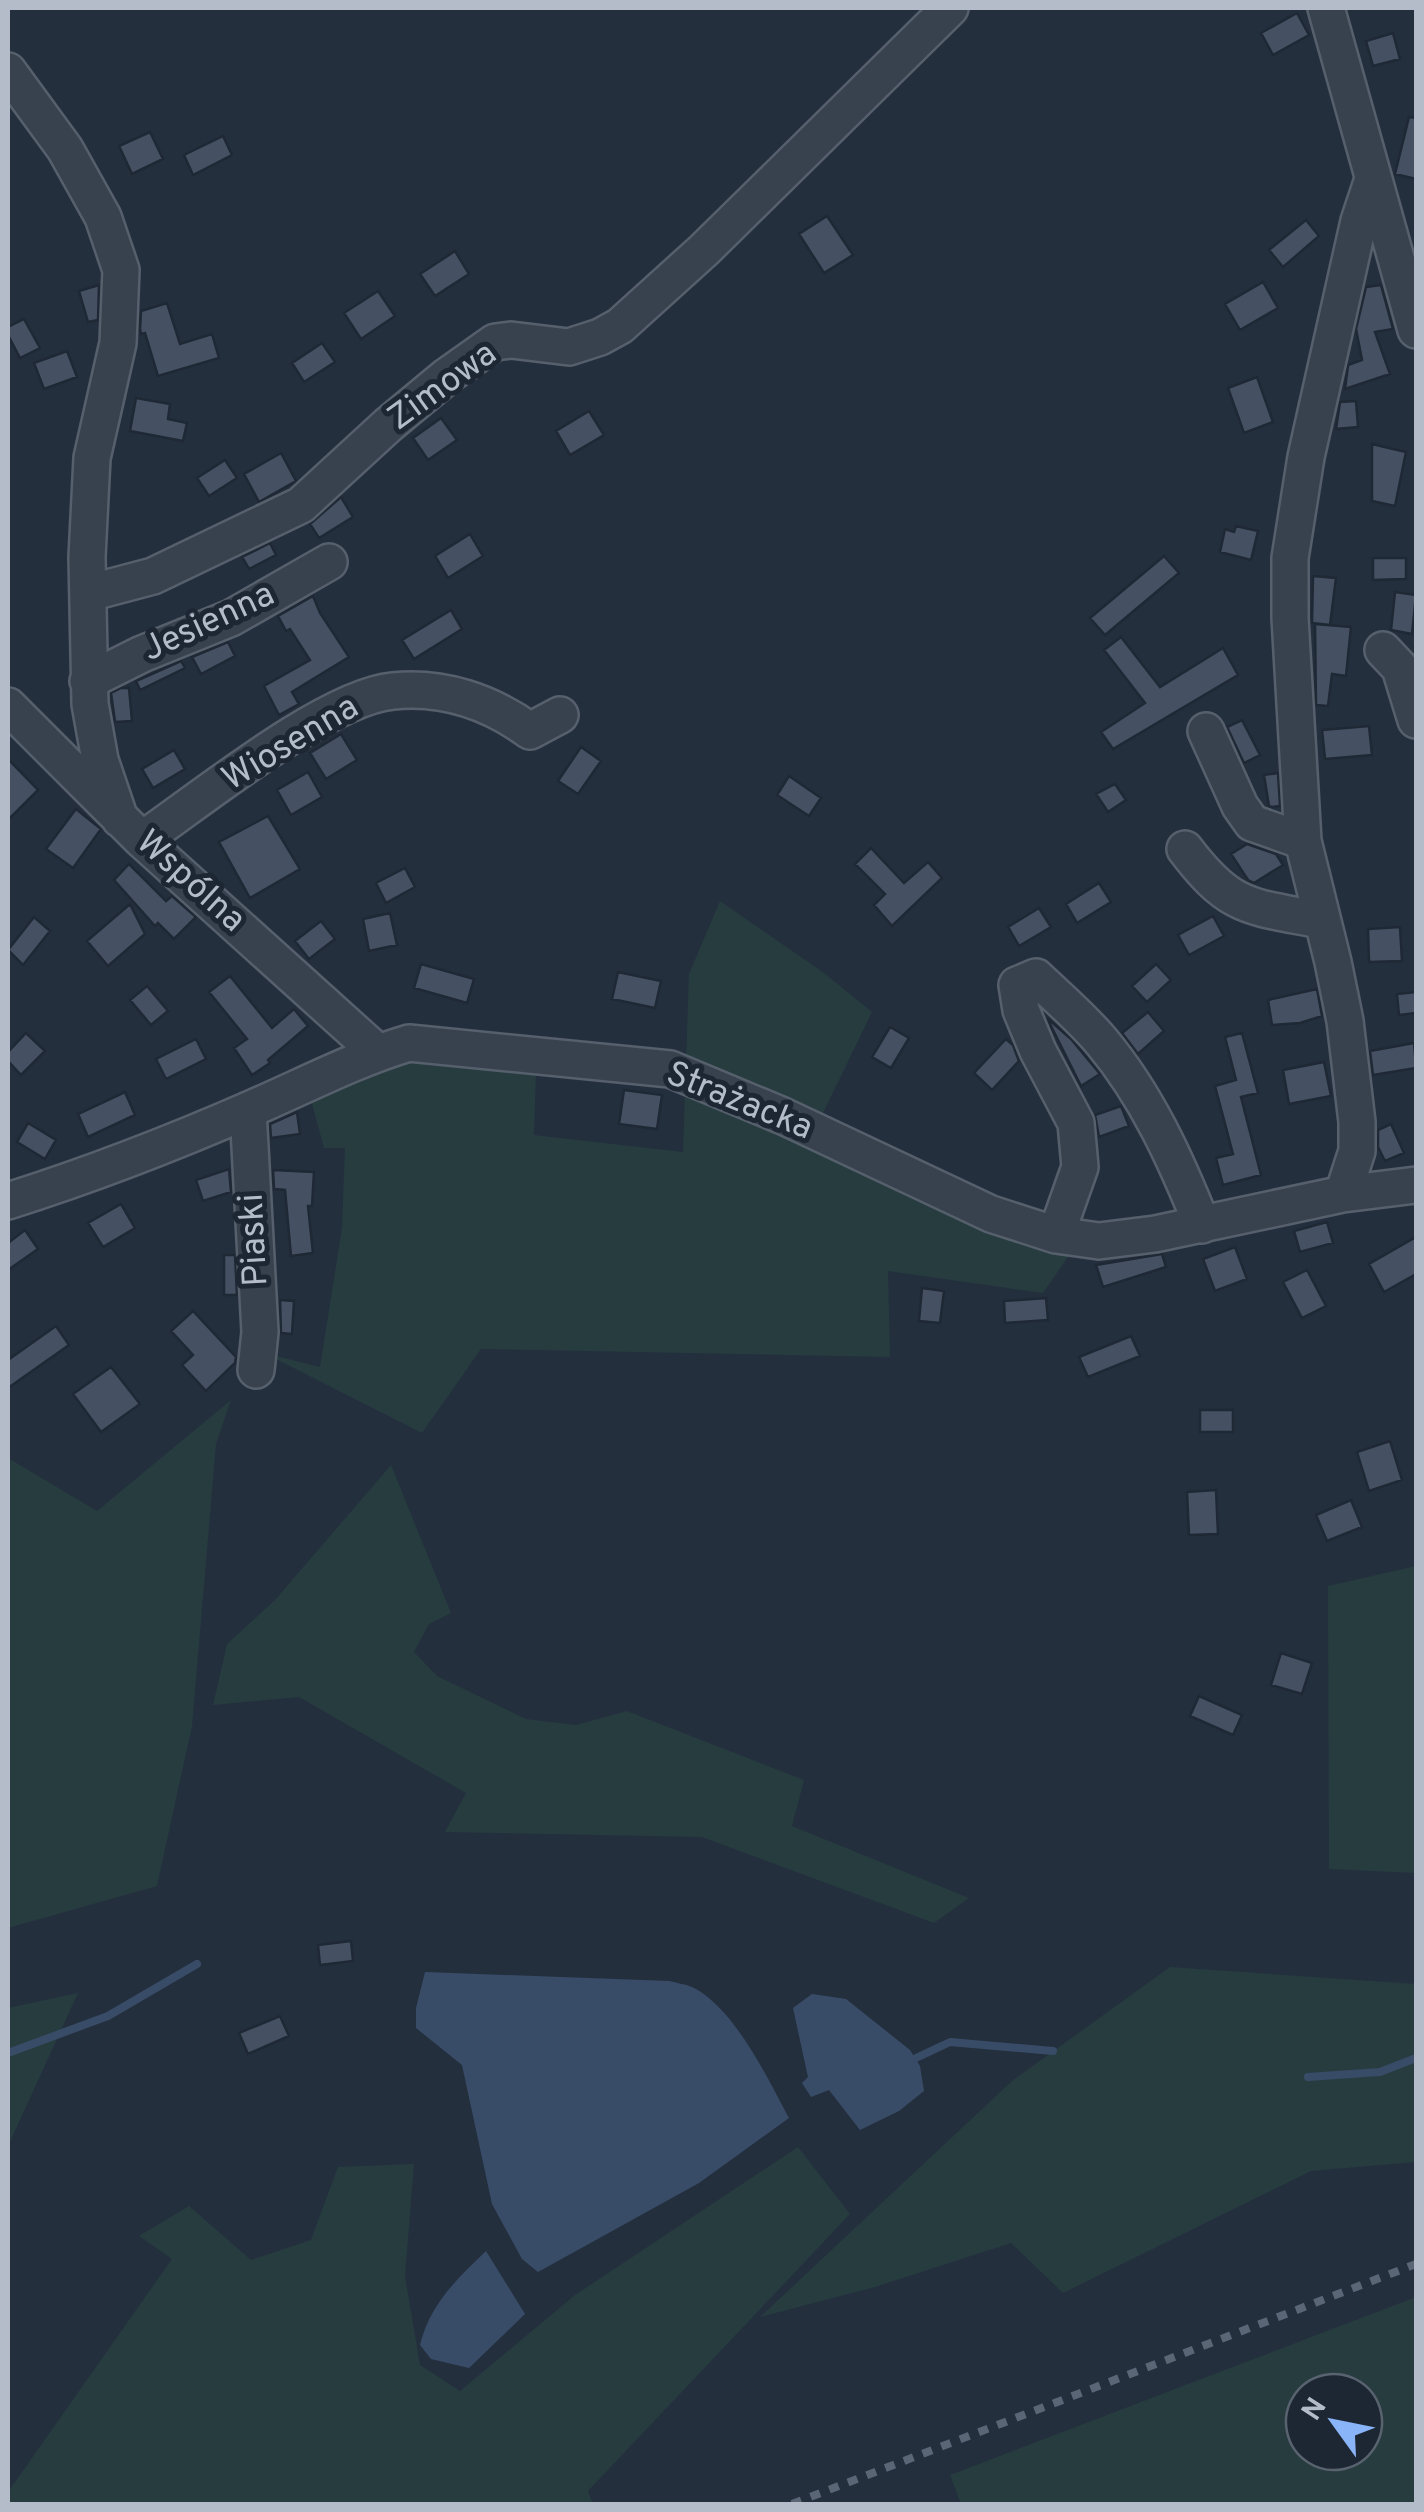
<svg xmlns="http://www.w3.org/2000/svg" width="1424" height="2512" font-family="Overpass,sans-serif">
	<style>
		.green { fill: #263c3f; fill-rule: evenodd }
		.water { fill: #394c67 }
		.lines { fill: none; stroke-linecap: round; stroke-linejoin: round }
		.stream { stroke: #394c67; stroke-width: 8 }
		.building { fill: #455162; stroke: #1f2835; stroke-width: 2.5 }
		.minor-casing { stroke: #565f6c; stroke-width: 40 }
		.minor { stroke: #38414e; stroke-width: 35 }
		.rail { stroke: #5a6575; stroke-width: 8; stroke-dasharray: 10 10; stroke-linecap: butt }
		.labels { text-anchor: middle; dominant-baseline: central; stroke-width: 10; stroke-linejoin: round; paint-order: stroke }
		.street-label { font-size: 35px; fill: #b4bcc9; stroke: #1d2633 }
	</style>
	<rect width="100%" height="100%" fill="#242f3e"/>
	<path class="green" d="M720 901 824 973 872 1012 807 1146 1016 1242 1070 1254 1043 1293 888 1271 890 1357 481 1349 422 1433 264 1353 320 1367 342 1228 345 1148H324L311 1100 412 1056 536 1072 534 1135 683 1152 689 974Z
		M231 1400 216 1444 192 1726 157 1886 8 1928V1458L97 1511Z
		M391 1465 451 1613 429 1624 414 1652 437 1676 526 1719 576 1725 627 1711 804 1780 792 1826 969 1898 934 1923 702 1837 445 1832 466 1793 299 1697 213 1705 227 1644 275 1600Z
		M1416 1566V1873L1329 1869 1328 1586Z
		M1170 1967 1416 1984V2162L1311 2171 1063 2293 1011 2243 875 2287 760 2317 1012 2081Z
		M78 1993 8 2146V2008Z
		M798 2147 850 2214 588 2491 593 2504H8V2492L172 2259 139 2236 189 2206 251 2260 311 2240 338 2167 414 2164 405 2276 420 2365 460 2391 575 2295Z
		M1416 2297V2504H961L950 2475ZM1304 2392H1364V2452H1304Z"/>
	<path class="water" d="M425 1972 669 1981C676 1983 685 1984 692 1987 734 2007 768 2079 789 2118L699 2183 538 2272 522 2259 492 2204 462 2065 416 2028V2008Z
		M812 1994 846 1999 910 2050 920 2066 924 2091 899 2111 860 2130 829 2090 811 2097 802 2083 808 2077 793 2008Z
		M486 2251 525 2314 469 2368 431 2359 420 2345C430 2304 457 2279 486 2251Z"/>
	<g class="lines">
		<path class="stream" d="M8 2053 108 2016 197 1964
			M916 2058 950 2042 1053 2051
			M1308 2077 1380 2072 1416 2058"/>
	</g>
	<path class="building" d="M1297 13 1309 35 1273 55 1261 33Z
		M1393 33 1400 59 1373 66 1366 41Z
		M1409 117 1416 118V179L1395 174Z
		M150 132 163 159 132 174 119 146Z
		M223 136 232 155 193 175 184 155Z
		M827 216 853 255 824 273 799 234Z
		M1306 220 1319 236 1283 267 1269 250Z
		M455 251 469 274 435 296 420 274Z
		M1263 282 1278 308 1240 330 1225 304Z
		M99 285 98 320 88 322 79 291Z
		M1381 285 1393 329 1375 332 1390 374 1345 389 1348 365 1362 360 1356 329 1366 287Z
		M378 291 395 316 361 339 344 313Z
		M167 303 180 344 212 334 219 358 158 376 145 333 141 334 140 329 141 311Z
		M24 319 40 348 20 358 8 335V327Z
		M322 343 335 362 304 382 292 363Z
		M67 351 77 377 44 389 34 363Z
		M1257 377 1273 422 1244 433 1228 388Z
		M136 398 170 404 168 419 187 423 183 441 130 431Z
		M1356 401 1358 427 1336 429 1340 402Z
		M589 411 604 435 570 455 556 431Z
		M441 418 457 440 428 460 413 438Z
		M1372 444 1406 452 1395 506 1372 501Z
		M281 453 296 481 259 502 244 474Z
		M225 460 237 478 209 496 197 478Z
		M341 497 353 517 319 538 310 524Z
		M1236 526 1258 531 1251 560 1220 552 1225 529 1234 532Z
		M470 534 483 556 448 578 435 556Z
		M270 543 276 555 249 569 242 557Z
		M1164 556 1179 573 1105 635 1090 618Z
		M1373 558H1406V579L1373 580Z
		M1313 576 1336 578 1330 625 1312 623Z
		M1395 592 1416 595 1412 634 1391 630Z
		M313 596 320 613 349 657 292 692 299 704 279 715 264 686 310 660 290 629 286 631 278 616Z
		M451 610 462 629 414 659 402 640Z
		M1315 624 1351 627 1346 676 1332 674 1328 706 1316 705Z
		M1121 637 1160 687 1223 648 1238 675 1113 749 1101 732 1145 703 1104 650Z
		M228 642 235 656 201 674 192 657Z
		M181 661 185 668 140 690 136 681Z
		M121 688H129L132 721 115 722 111 693Z
		M1242 720 1260 755 1244 763 1227 727Z
		M1369 726 1372 755 1325 759 1322 730Z
		M341 734 357 760 326 779 310 753Z
		M581 747 601 761 578 794 558 781Z
		M174 750 185 769 153 788 142 769Z
		M8 759 38 790 8 820Z
		M308 772 322 797 291 815 277 790Z
		M1278 773 1280 806 1272 807 1269 806 1264 775Z
		M789 776 821 798 809 816 777 795Z
		M1115 784 1126 800 1108 812 1096 794Z
		M76 809 101 829 73 868 46 849Z
		M268 816 300 869 250 898 219 842Z
		M1247 844 1276 854 1283 865 1254 883 1248 880 1231 854Z
		M871 848 904 883 928 862 942 878 892 926 874 905 885 894 855 864Z
		M129 864 166 901 172 896 196 917 174 939 158 923 155 926 114 880Z
		M405 868 415 887 386 903 376 883Z
		M1099 883 1111 902 1077 923 1066 904Z
		M130 904 145 934 108 966 87 941Z
		M1039 908 1051 927 1019 946 1008 927Z
		M390 913 397 945 369 951 363 919Z
		M1213 916 1224 936 1189 955 1178 935Z
		M34 917 50 931 23 965 8 950Z
		M321 921 335 939 309 959 295 941Z
		M1400 927 1402 961 1369 962 1368 929Z
		M421 964 474 979 467 1003 414 988Z
		M1156 964 1171 980 1147 1002 1132 986Z
		M618 972 661 981 655 1008 612 999Z
		M230 976 272 1028 294 1009 308 1026 268 1060 270 1063 252 1075 234 1048 247 1039 209 992Z
		M147 986 168 1011 151 1025 130 1000Z
		M1317 989 1322 1016 1300 1023 1272 1025 1268 1000Z
		M1416 992V1013L1399 1015 1397 994Z
		M1148 1012 1164 1031 1138 1054 1122 1033Z
		M1047 1018 1071 1039 1100 1074 1081 1086Z
		M890 1027 909 1038 891 1068 872 1057Z
		M26 1033 45 1051 21 1075 8 1061V1052Z
		M1242 1033 1258 1093 1241 1097 1261 1175 1223 1185 1216 1158 1233 1154 1215 1086 1236 1080 1225 1037Z
		M196 1039 206 1059 166 1079 156 1059Z
		M1006 1039 1013 1045 1019 1061 992 1090 974 1073Z
		M1414 1043 1416 1068 1373 1075 1370 1051Z
		M1324 1062 1331 1096 1289 1104 1283 1070Z
		M624 1090 662 1095 657 1129 619 1124Z
		M125 1092 135 1115 88 1137 78 1114Z
		M1121 1106 1129 1126 1099 1137 1095 1115Z
		M297 1112 300 1134 271 1138 270 1124Z
		M28 1123 56 1140 45 1159 17 1142Z
		M1391 1124 1404 1153 1385 1161 1378 1147V1130Z
		M229 1169 231 1192 203 1201 196 1180Z
		M273 1170 314 1172 312 1206H308L313 1253 291 1256 285 1190 274 1189Z
		M121 1204 135 1228 103 1247 88 1223Z
		M1327 1222 1333 1243 1300 1252 1294 1231Z
		M25 1230 38 1249 8 1270V1243Z
		M1416 1237V1274L1384 1292 1369 1264Z
		M1235 1247 1247 1279 1215 1291 1203 1259Z
		M1162 1254 1166 1267 1103 1287 1096 1265Z
		M224 1255H235L237 1295H224Z
		M1307 1270 1326 1306 1302 1318 1283 1282Z
		M922 1288 944 1291 940 1323 919 1321Z
		M1046 1298 1048 1320 1005 1323 1004 1301Z
		M280 1300 294 1301 292 1334 281 1333Z
		M193 1311 236 1357 235 1363 206 1391 182 1365 193 1355 171 1331Z
		M56 1326 69 1345 8 1388V1360Z
		M1131 1336 1140 1356 1088 1377 1079 1357Z
		M111 1367 140 1404 101 1432 73 1394Z
		M1200 1410H1233V1432H1200Z
		M1390 1441 1402 1480 1369 1491 1357 1452Z
		M1216 1490 1218 1534 1189 1535 1187 1492Z
		M1351 1500 1362 1527 1327 1541 1316 1515Z
		M1281 1653 1312 1663 1302 1694 1271 1685Z
		M1199 1696 1242 1715 1233 1735 1190 1716Z
		M351 1941 353 1961 320 1965 318 1945Z
		M280 2016 289 2036 248 2054 239 2033Z"/>
	<g class="lines">
		<g class="minor-casing">
			<path id="minor" d="M1326 8 1416 330
				M8 71 65 149 103 217 121 270 118 343 92 458 87 557 90 704 100 760 120 819
				M89 593 153 576 301 505 388 425 447 376 495 342 511 340 569 347 600 337 620 326 704 250 950 8
				M1383 650 1400 668 1416 720
				M88 681 142 654 231 618 329 562
				M8 706 142 840 377 1052
				M1206 731 1240 806 1252 823 1303 841
				M142 840C200 800 327 697 393 691 443 686 490 702 530 731L560 715
				M1185 849C1231 910 1250 906 1320 920
				M248 1110 260 1332 256 1370
				M1343 1194 1357 1151V1122L1345 1021 1333 962 1303 841 1290 618V558L1306 457 1359 221 1372 182
				M8 1201C90 1175 173 1143 253 1108 304 1086 355 1059 409 1043L670 1069 783 1116 991 1214 1056 1235 1099 1241 1155 1234 1343 1194 1416 1185
				M1056 1235 1080 1167 1076 1123 1038 1051 1021 1010 1017 985 1036 977C1058 998 1082 1018 1102 1042 1147 1096 1176 1160 1202 1225"/>
		</g>
		<use href="#minor" class="minor"/>
		<path class="rail" d="M792 2504 1416 2264"/>
	</g>
	<g class="labels">
		<g class="street-label">
			<text transform="translate(443 387) rotate(-36)">Zimowa</text>
			<text transform="translate(209 623) rotate(-25)">Jesienna</text>
			<text transform="translate(291 744) rotate(-31)">Wiosenna</text>
			<text transform="translate(190 882) rotate(42)">Wspólna</text>
			<text transform="translate(739 1102) rotate(22)">Strażacka</text>
			<text transform="translate(255 1240) rotate(-93)">Piaski</text>
		</g>
	</g>
	<rect width="1424" height="2512" fill="none" stroke="#b4bcc9" stroke-width="20"/>
	<g transform="translate(1334 2422) rotate(303)"><circle r="48" fill="#1d2633" stroke="#59626f" stroke-width="2.5"/>
	<path d="M0-8L18 38L0 25L-18 38Z" fill="#8ab4f8"/>
	<text y="-15" font-size="28" font-weight="bold" text-anchor="middle" fill="#b4bcc9">N</text>
	</g>
</svg>
